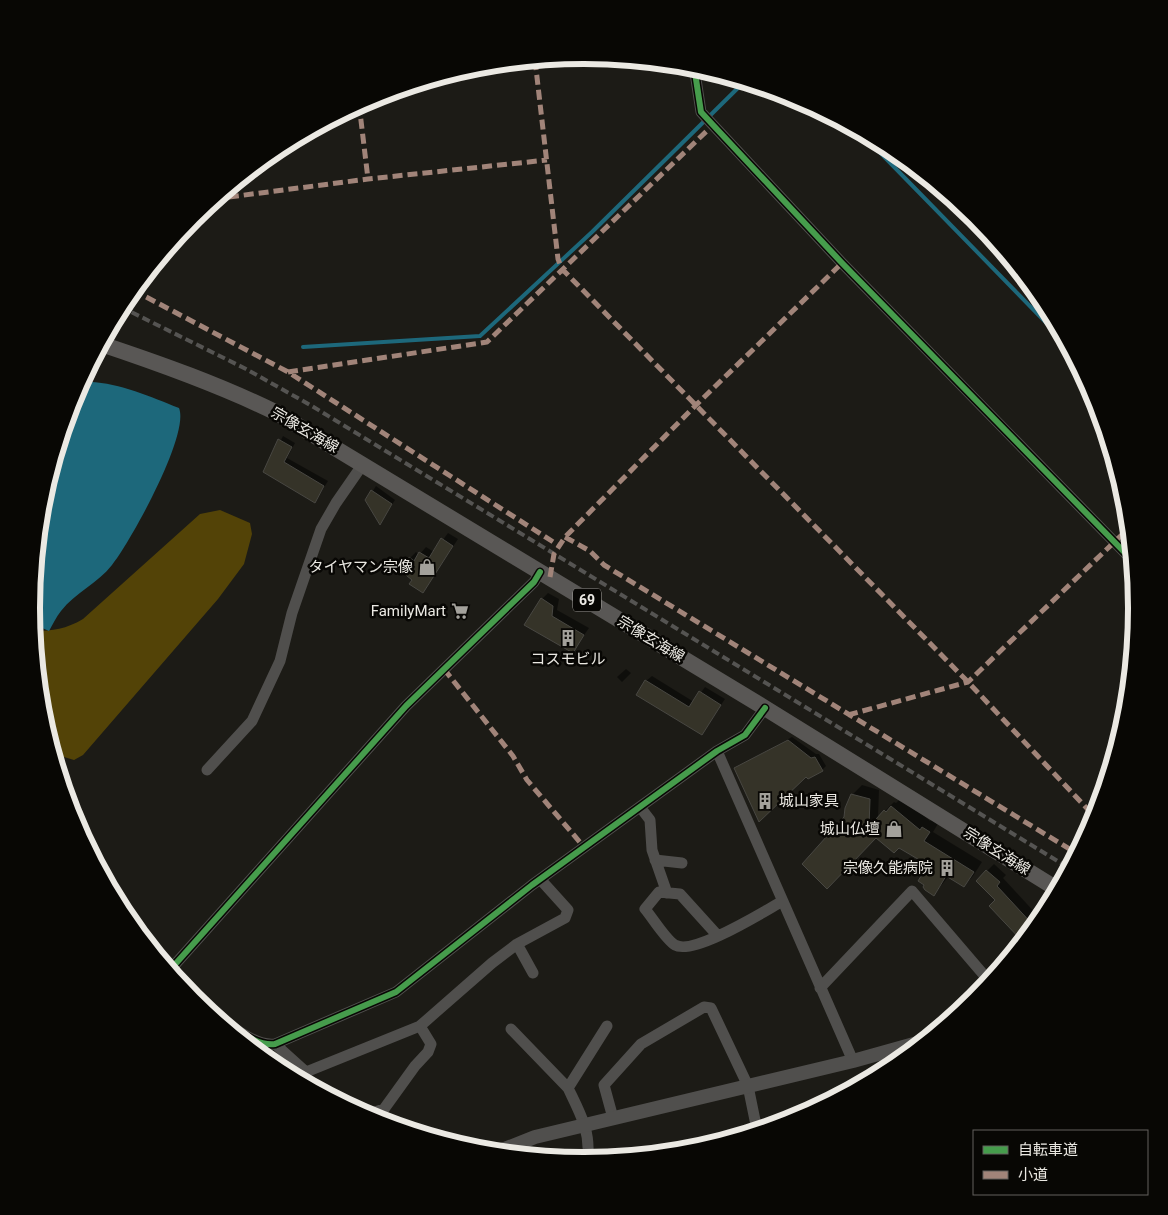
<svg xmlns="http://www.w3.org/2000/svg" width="1168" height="1215" font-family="Roboto,'Noto Sans JP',sans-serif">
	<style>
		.forest { fill: #534307 }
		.water { fill: #1d687b }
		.shadow { fill: #0007 }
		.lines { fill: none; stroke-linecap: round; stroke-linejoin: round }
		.stream { stroke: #1d687b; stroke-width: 4 }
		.building { fill: #353328; stroke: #484742 }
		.minor { stroke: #504f4d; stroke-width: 11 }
		.tertiary { stroke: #504f4d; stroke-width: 14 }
		.primary { stroke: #595755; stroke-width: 16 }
		.rail { stroke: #555452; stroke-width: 4; stroke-dasharray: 8 4; stroke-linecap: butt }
		.quiet { stroke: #a18479; stroke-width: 5; stroke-dasharray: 10 5; stroke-linecap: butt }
		.cycleway-casing { stroke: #080704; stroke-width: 9 }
		.cycleway { stroke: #469c4c; stroke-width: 6 }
		.labels { text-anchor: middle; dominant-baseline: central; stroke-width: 5; stroke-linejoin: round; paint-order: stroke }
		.shield { fill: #080704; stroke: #a7a5a0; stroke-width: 1 }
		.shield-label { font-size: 14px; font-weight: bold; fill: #ebe9e3 }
		.street-label { font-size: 15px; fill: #ebe9e3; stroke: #080704 }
		.poi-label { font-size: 15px; fill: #ebe9e3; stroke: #080704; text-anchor: end }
		.rim { fill: none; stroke: #ebe9e3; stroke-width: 6 }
	</style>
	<rect width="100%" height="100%" fill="#1c1b16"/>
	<path class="forest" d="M220 510 250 523 252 534 244 564 218 599 83 755 74 760 54 754 42 715 34 631C53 631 66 629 83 619L200 514Z"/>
	<path class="water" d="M90 382C120 383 151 397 179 408 190 434 131 541 112 565 98 583 75 593 61 611 56 617 53 624 49 631L33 624 31 608 42 499 73 396 79 385Z"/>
	<path class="shadow" d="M283 436 295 443 287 458 328 481 315 502 265 472Z
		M376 486 395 500 380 523 367 500Z
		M448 533 458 539 423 592 410 558 416 552 419 555 426 547 434 552Z
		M548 593 559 599 557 610 589 628 573 651 542 599Z
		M626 669 631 673 622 682 617 677Z
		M652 676 694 702 705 687 725 699 702 733 646 681Z
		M792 737 816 754H819L826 766 822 770 806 775 735 769Z
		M862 785 879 790 878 818 894 802 896 803 902 797 930 821 933 818 939 822 933 832 982 862 973 876 964 886 949 876 934 894 929 865 899 846 876 837 845 817 852 795Z
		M994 864 1006 875 1003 878 1038 916 1046 909 1020 944 1014 938 1018 935 997 900 977 881Z"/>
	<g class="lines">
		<path class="stream" d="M859 131 1066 343
			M303 347 480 336 592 232 745 81"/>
	</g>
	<path class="building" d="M278 439 292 447 284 462 324 486 315 503 263 472Z
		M371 490 392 504 380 525 365 500Z
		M441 538 453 546 423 593 409 584 412 580 401 571 409 557 414 561 419 552 429 558Z
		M541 598 553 606 552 616 584 635 573 653 524 625Z
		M645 680 689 707 699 691 721 705 702 735 636 695Z
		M788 740 811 758 815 757 823 771 808 779 806 777 759 822 734 768Z
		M851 794 870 799 869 827 884 810 886 812 891 806 920 830 922 827 930 832 924 841 974 872 964 887 946 876 934 896 925 890 923 887 924 885 918 881 928 865 899 848 894 853 876 838 827 889 802 864 844 817 845 808Z
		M986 870 1000 882 997 886 1034 926 1022 941 989 906 995 900 976 881Z"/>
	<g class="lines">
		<path class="minor" d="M694 66 701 112 713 125 842 263 1132 560
			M717 751 853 1061
			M207 770 252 721 280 661 292 613 321 529 336 503 363 464
			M640 807 650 820 652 850 667 893
			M655 860 682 863
			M718 936 680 894 659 892 645 909C652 917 666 940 675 945 693 956 763 912 781 902
			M517 944 533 973
			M170 970 406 706 534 582 540 572
			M180 982C202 1000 246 1048 275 1044L396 992 532 885 717 751 745 735 765 708
			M820 988 912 891 989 981
			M511 1029 568 1088
			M275 1044 306 1072
			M297 1078 306 1072 420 1026 492 963 517 944 565 918 568 910 540 879
			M366 1115 384 1109 415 1066 428 1052 431 1044 420 1026
			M613 1118 604 1085 641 1044 704 1007 711 1008 748 1086 757 1130
			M587 1160C592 1133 579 1111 568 1088L607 1026"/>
		<path class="tertiary" d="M497 1152 535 1137 853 1061 921 1042"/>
		<path class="primary" d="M101 344C161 364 220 385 277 413L765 708 1057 889"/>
		<path class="rail" d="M121 307 246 369 312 406 1069 868"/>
		<path class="quiet" d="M535 60 558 259 562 269 968 682 1095 817
			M359 104 368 179
			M214 199 368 179 547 160
			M133 290 288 372 558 545
			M288 372 487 342 713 125
			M565 537 590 551 604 565 1076 853
			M550 577 554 554 565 537 695 406 842 263
			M444 669 513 756 527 780 584 847
			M848 715 968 682 1129 528"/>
		<g class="cycleway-casing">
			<path id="cycleway" d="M694 66 701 112 713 125 842 263 1132 560
				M170 970 406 706 534 582 540 572
				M180 982C202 1000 246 1048 275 1044L396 992 532 885 717 751 745 735 765 708"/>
		</g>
		<use href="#cycleway" class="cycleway"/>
	</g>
	<defs>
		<g id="shop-bare" transform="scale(1.35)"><path d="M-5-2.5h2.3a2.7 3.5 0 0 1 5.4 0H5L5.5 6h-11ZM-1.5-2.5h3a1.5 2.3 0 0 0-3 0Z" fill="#a3a19b" stroke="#080704" stroke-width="2.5" paint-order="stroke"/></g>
		<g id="supermarket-bare" transform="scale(1.35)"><path d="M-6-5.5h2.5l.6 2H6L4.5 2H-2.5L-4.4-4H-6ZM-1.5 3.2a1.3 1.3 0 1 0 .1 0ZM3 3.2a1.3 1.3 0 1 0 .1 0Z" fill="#a3a19b" stroke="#080704" stroke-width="2.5" paint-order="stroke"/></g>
		<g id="building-bare" transform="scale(1.35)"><path d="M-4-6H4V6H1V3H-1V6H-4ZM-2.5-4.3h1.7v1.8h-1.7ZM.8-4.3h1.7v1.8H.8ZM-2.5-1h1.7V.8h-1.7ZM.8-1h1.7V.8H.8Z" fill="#a3a19b" stroke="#080704" stroke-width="2.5" paint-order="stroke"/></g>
	</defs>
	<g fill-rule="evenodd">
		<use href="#shop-bare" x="427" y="567"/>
		<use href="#supermarket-bare" x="460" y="611"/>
		<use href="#building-bare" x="568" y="638"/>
		<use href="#building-bare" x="765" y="801"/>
		<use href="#shop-bare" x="894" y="829"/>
		<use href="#building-bare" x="947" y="868"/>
	</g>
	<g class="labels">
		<rect class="shield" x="573" y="588.5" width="28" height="23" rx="4"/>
		<g class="shield-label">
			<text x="587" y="600">69</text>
		</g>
		<g class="street-label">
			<text transform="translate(305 430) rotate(30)">宗像玄海線</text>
			<text transform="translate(651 639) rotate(31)">宗像玄海線</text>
			<text transform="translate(997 851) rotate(32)">宗像玄海線</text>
		</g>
		<g class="poi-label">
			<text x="413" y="567">タイヤマン宗像</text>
			<text x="446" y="611">FamilyMart</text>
			<text x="568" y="659" text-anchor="middle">コスモビル</text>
			<text x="779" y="801" text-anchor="start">城山家具</text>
			<text x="880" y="829">城山仏壇</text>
			<text x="933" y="868">宗像久能病院</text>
		</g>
	</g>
	<path d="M0 0H1168V1215H0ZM40 608a544 544 0 1 1 1088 0a544 544 0 1 1-1088 0Z" fill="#080704" fill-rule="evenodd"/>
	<path class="rim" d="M40 608a544 544 0 1 1 1088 0a544 544 0 1 1-1088 0Z"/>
	<rect x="973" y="1130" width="175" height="65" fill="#080704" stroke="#63615d"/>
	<rect x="983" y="1146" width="25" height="8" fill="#469c4c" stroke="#63615d"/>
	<text x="1018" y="1155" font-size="15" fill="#ebe9e3">自転車道</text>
	<rect x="983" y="1171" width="25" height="8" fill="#a18479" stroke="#63615d"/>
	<text x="1018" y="1180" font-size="15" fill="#ebe9e3">小道</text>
</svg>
